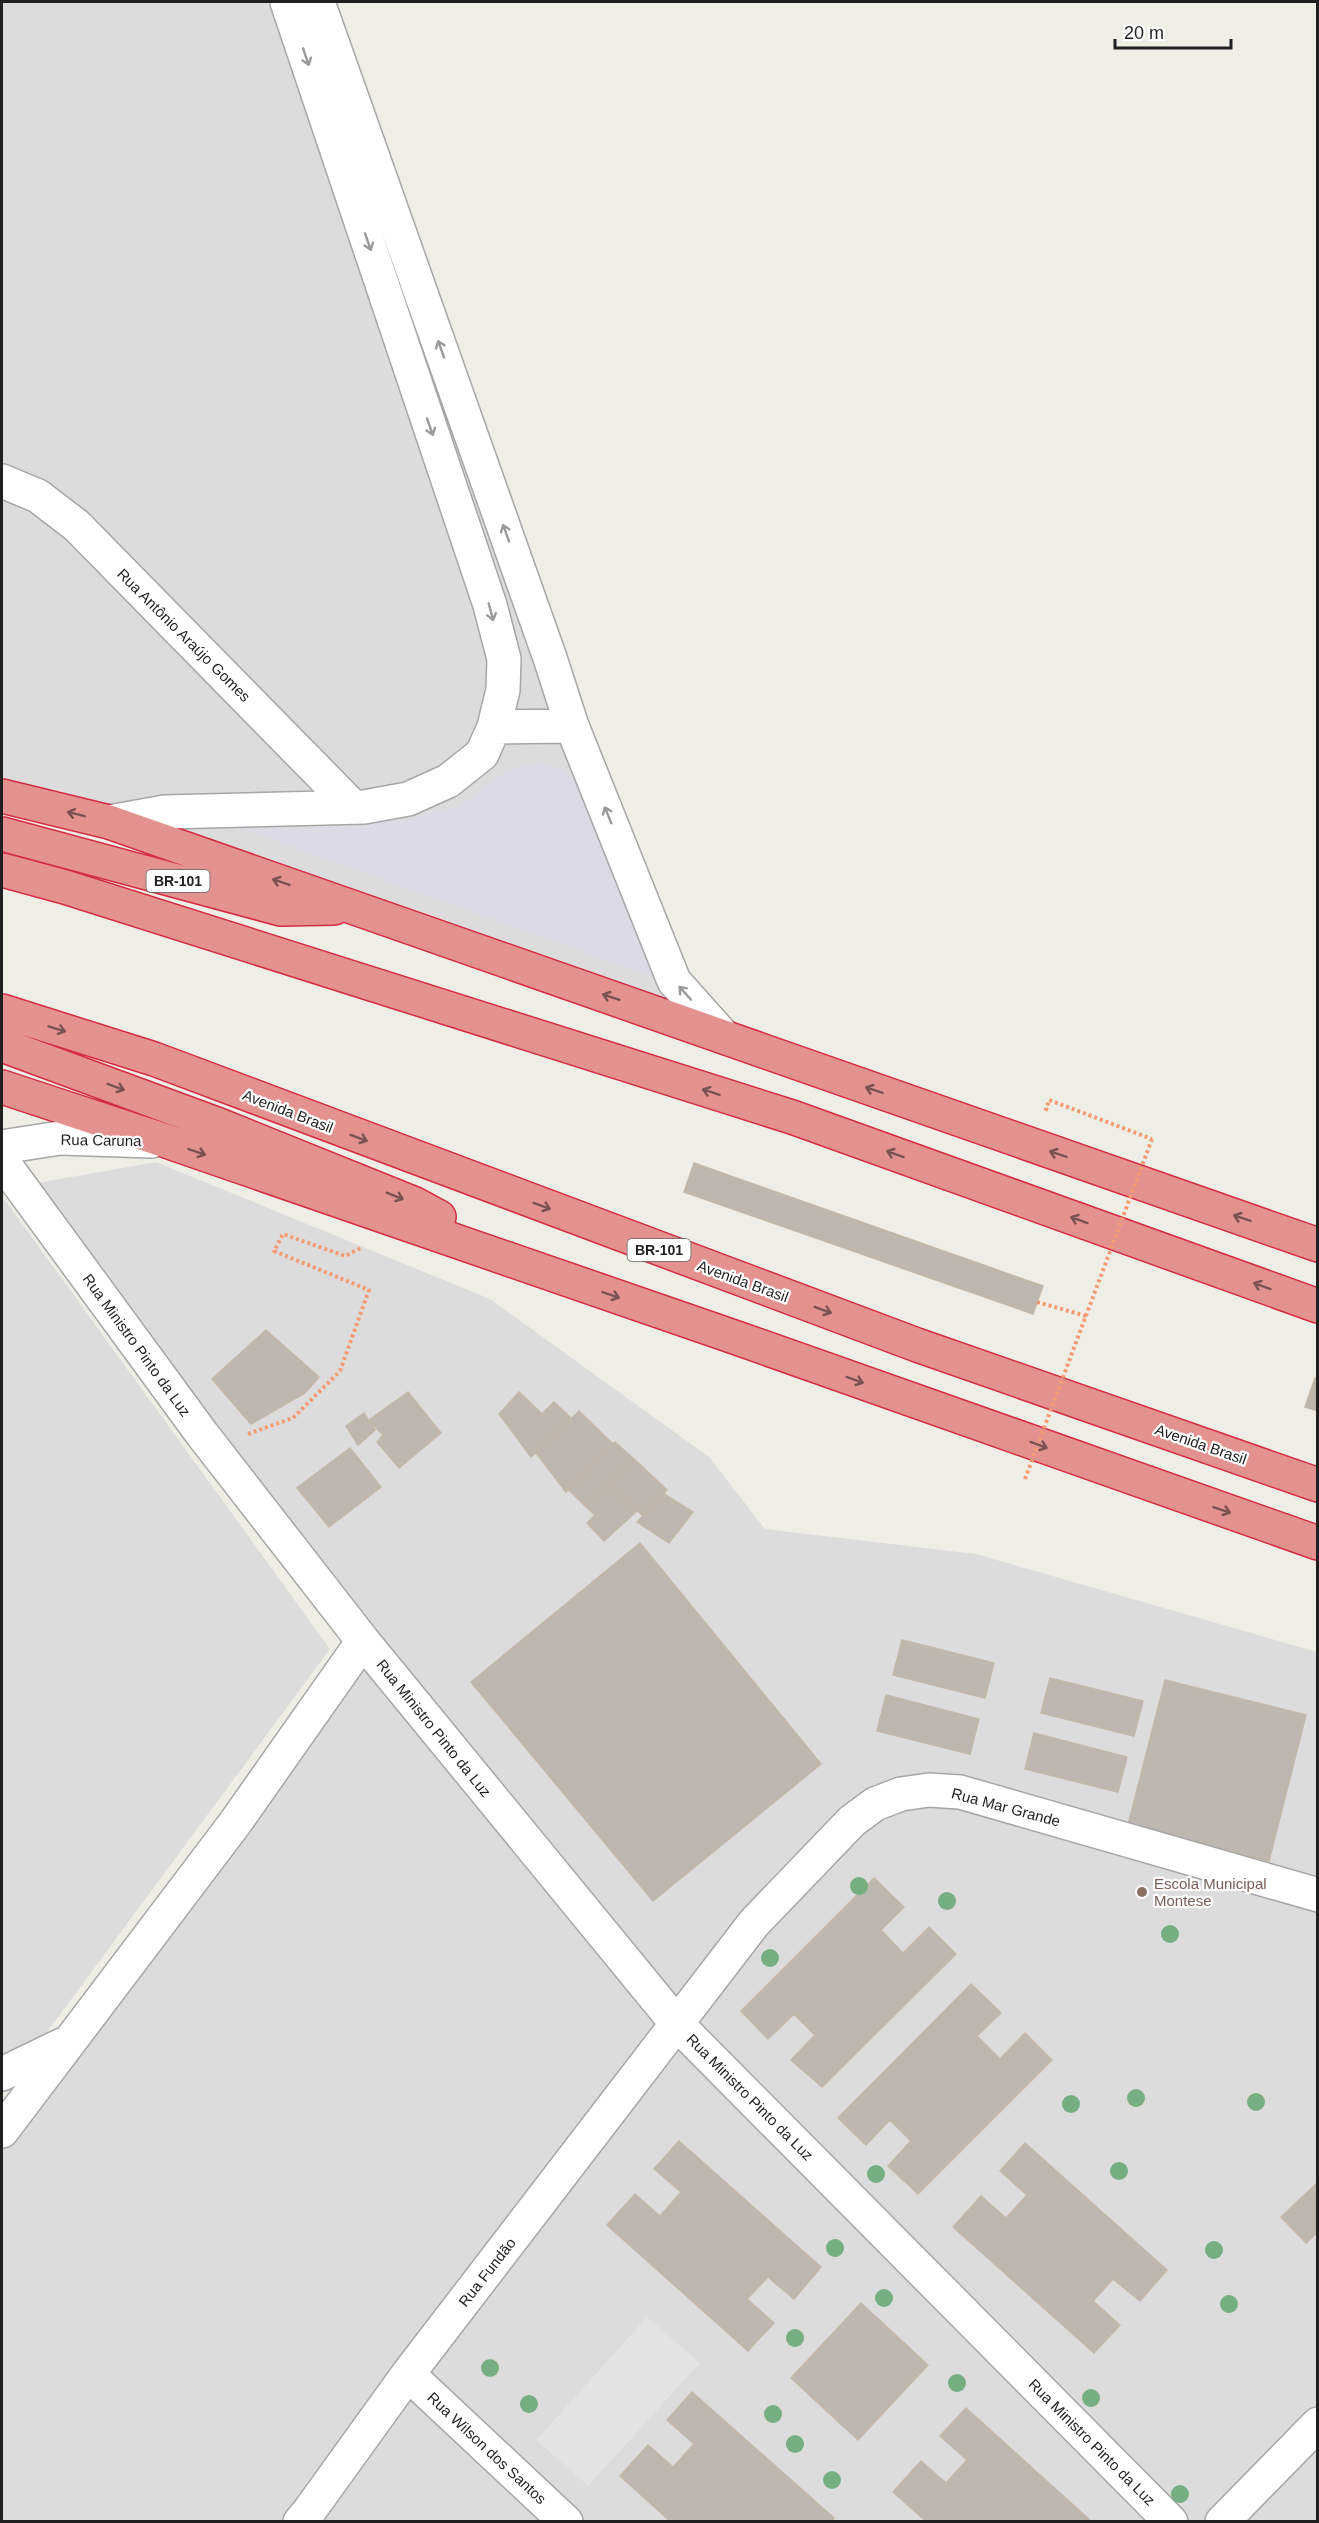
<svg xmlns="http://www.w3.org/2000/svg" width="1319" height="2523" font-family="Helvetica,sans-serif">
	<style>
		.residential { fill: #dddcdc }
		.parking { fill: #e3e3e3 }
		.plaza { fill: #dcdae5 }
		.building { fill: #bcb7af; stroke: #c1b8a8; stroke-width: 1.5 }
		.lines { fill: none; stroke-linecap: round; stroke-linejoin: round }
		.street-casing { stroke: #a6a6a6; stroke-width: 36 }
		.highway-casing { stroke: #d42c42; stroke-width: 36 }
		.path { stroke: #f49b72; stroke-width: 4; stroke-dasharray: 3 3; stroke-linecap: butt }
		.street { stroke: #fff; stroke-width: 33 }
		.highway { stroke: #e49290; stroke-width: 33 }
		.path-bridge { stroke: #f49b72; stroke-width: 4; stroke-dasharray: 3 3; stroke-linecap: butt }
		.tree { fill: #74ae81 }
		.oneway { stroke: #9a9a9a }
		.oneway2 { stroke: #785352 }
		.education-dot { fill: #8d6e63; stroke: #fff; stroke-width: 2 }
		.labels { text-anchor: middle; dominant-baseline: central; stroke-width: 4.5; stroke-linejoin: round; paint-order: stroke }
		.shield { fill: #fff; stroke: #626262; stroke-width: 1.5 }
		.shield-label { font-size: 14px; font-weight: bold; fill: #1f1f1f }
		.street-label { font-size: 15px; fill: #1f1f1f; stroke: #fff }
		.education-label { font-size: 15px; fill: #785e54; stroke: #fff; text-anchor: start }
	</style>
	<rect width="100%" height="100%" fill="#efeee6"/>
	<path class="residential" d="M2 2H318L654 931 724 1037 146 820 60 791 2 781Z
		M156 1162 490 1299 709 1457 765 1529 976 1554 1317 1652V2521H2V2128L371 1644 37 1183Z
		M2 1196 330 1649 2 2093Z"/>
	<path class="parking" d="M647 2317 700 2363 588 2486 536 2440Z"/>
	<path class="plaza" d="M548 764 566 772 580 791 665 981 229 824 342 826 403 820 459 807 504 773 524 765Z"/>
	<path class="building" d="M694 1163 1043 1286 1033 1314 684 1192Z
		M266 1330 319 1377 305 1393 251 1424 212 1379Z
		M1315 1378 1318 1379V1411L1305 1407Z
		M408 1392 441 1433 399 1468 377 1442 383 1435 369 1420Z
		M519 1392 542 1414 554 1402 571 1418 531 1457 499 1414Z
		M579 1411 613 1444 566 1492 536 1453Z
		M364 1413 375 1430 358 1445 346 1426Z
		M615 1442 633 1458 586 1507 568 1489Z
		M350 1448 381 1487 329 1527 297 1488Z
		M633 1458 667 1490 642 1515 609 1483Z
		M609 1483 637 1511 604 1541 587 1523 595 1515 586 1507Z
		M664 1494 693 1512 669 1543 637 1522Z
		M640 1543 821 1764 653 1901 471 1682Z
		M902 1640 994 1663 985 1698 893 1675Z
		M1050 1678 1143 1701 1134 1736 1041 1713Z
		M1165 1680 1306 1715 1269 1861 1128 1825Z
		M886 1695 979 1719 970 1754 877 1731Z
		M1034 1733 1127 1757 1118 1792 1025 1769Z
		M874 1878 904 1907 881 1930 903 1953 929 1927 956 1954 822 2087 791 2060 815 2035 794 2014 768 2039 741 2011Z
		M971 1984 1001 2013 977 2036 1000 2059 1025 2033 1052 2060 918 2194 888 2166 911 2141 890 2120 866 2145 838 2118Z
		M679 2141 821 2267 794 2299 768 2277 747 2299 774 2323 748 2351 607 2225 635 2194 660 2216 681 2192 654 2169Z
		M1025 2143 1167 2270 1140 2301 1113 2279 1093 2301 1120 2325 1094 2353 953 2227 981 2196 1006 2218 1027 2195 1000 2171Z
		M1318 2182V2232L1306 2243 1281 2217Z
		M861 2303 928 2365 858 2440 791 2378Z
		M692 2392 834 2518 831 2522H671L620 2476 648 2445 673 2467 694 2444 667 2420Z
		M966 2408 1092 2522H927L893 2492 921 2461 946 2483 967 2460 940 2436Z"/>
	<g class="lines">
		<g class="street-casing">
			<path id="street" d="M318 2 550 658 572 726 674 981 724 1037
				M2 481 38 496 77 526 353 807
				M494 727 572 726
				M109 822 165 812 364 807 408 799 448 781 482 754 494 727 503 690 504 659 490 605 287 2
				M2 1147 60 1138 152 1141
				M2 1161 202 1434 363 1641 677 2024 1171 2522
				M2 2074 62 2045
				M2 2131 235 1823 363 1641
				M408 2374 566 2522
				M300 2522 310 2510 408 2374 754 1923 852 1821 875 1804 901 1794 929 1790 960 1792 1318 1895
				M1222 2522 1318 2424"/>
		</g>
		<g class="highway-casing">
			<path id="highway" d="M2 796 109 822 1318 1245
				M2 834 281 909 334 908
				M2 870 65 887 792 1117 1318 1306
				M2 1011 154 1059 917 1345 1318 1485
				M2 1045 219 1125 415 1204 439 1217
				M2 1087 166 1141 737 1338 1318 1543"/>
		</g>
		<path class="path" d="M1048 1110 1046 1109 1049 1100 1152 1139
			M1037 1302 1086 1316
			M248 1434 293 1418 340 1371 369 1290 274 1251 283 1234 345 1256 361 1248"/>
		<use href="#street" class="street"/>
		<use href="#highway" class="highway"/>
		<path class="path-bridge" d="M1025 1479 1152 1139"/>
	</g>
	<g class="tree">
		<circle cx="859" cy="1886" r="9"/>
		<circle cx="947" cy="1901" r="9"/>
		<circle cx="1170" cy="1934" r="9"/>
		<circle cx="770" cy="1958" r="9"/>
		<circle cx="1136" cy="2098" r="9"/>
		<circle cx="1256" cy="2102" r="9"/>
		<circle cx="1071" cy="2104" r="9"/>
		<circle cx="1119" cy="2171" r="9"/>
		<circle cx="876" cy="2174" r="9"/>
		<circle cx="835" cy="2248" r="9"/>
		<circle cx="1214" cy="2250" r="9"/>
		<circle cx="884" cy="2298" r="9"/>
		<circle cx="1229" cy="2304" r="9"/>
		<circle cx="795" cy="2338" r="9"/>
		<circle cx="490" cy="2368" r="9"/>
		<circle cx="957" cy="2383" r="9"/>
		<circle cx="1091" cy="2398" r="9"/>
		<circle cx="529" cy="2404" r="9"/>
		<circle cx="773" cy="2414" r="9"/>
		<circle cx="795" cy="2444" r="9"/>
		<circle cx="832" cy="2480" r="9"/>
		<circle cx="1180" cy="2494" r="9"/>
	</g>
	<defs><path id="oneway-shaft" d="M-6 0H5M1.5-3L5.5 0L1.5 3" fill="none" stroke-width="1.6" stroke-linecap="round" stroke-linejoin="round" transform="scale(1.5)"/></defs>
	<g class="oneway">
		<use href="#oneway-shaft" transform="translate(306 57) rotate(71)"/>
		<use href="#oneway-shaft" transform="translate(368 242) rotate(71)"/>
		<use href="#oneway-shaft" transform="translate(441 349) rotate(-110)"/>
		<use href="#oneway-shaft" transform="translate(430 427) rotate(71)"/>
		<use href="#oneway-shaft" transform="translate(506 533) rotate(-110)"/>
		<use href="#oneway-shaft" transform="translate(491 612) rotate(75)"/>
		<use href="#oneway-shaft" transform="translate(608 815) rotate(-112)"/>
		<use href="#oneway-shaft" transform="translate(685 993) rotate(-132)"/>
	</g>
	<g class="oneway2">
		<use href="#oneway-shaft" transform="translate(76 814) rotate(-166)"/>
		<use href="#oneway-shaft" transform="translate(281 882) rotate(-161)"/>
		<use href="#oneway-shaft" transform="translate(611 997) rotate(-161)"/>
		<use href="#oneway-shaft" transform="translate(57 1029) rotate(17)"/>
		<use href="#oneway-shaft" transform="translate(116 1087) rotate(20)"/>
		<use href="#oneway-shaft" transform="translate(874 1090) rotate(-161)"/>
		<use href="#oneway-shaft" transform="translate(711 1092) rotate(-162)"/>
		<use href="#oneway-shaft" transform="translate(359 1138) rotate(20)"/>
		<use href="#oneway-shaft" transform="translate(197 1152) rotate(19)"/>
		<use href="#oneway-shaft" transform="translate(895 1154) rotate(-160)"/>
		<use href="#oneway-shaft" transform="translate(1058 1154) rotate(-161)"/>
		<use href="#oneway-shaft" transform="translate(395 1196) rotate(22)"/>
		<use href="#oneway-shaft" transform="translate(542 1206) rotate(20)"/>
		<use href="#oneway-shaft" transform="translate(1242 1218) rotate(-161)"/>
		<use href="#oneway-shaft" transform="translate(1079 1220) rotate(-160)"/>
		<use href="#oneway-shaft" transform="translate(1262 1286) rotate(-160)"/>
		<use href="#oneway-shaft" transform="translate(611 1295) rotate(19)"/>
		<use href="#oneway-shaft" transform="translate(823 1310) rotate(20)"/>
		<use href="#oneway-shaft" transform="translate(855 1380) rotate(20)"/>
		<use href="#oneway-shaft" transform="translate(1039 1445) rotate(20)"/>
		<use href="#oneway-shaft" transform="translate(1222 1510) rotate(19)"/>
	</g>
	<circle class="education-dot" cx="1142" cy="1892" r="6"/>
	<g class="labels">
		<g class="shield">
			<rect x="146.5" y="870" width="63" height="22" rx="4.5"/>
			<rect x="627.5" y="1239" width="63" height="22" rx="4.5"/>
		</g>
		<g class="shield-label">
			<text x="178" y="881">BR-101</text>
			<text x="659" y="1250">BR-101</text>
		</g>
		<g class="street-label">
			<text transform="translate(184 635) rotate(45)">Rua Antônio Araújo Gomes</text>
			<text transform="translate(288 1111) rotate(21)">Avenida Brasil</text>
			<text transform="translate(101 1140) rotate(1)">Rua Caruna</text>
			<text transform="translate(743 1281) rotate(20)">Avenida Brasil</text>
			<text transform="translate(137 1345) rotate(54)">Rua Ministro Pinto da Luz</text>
			<text transform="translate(1201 1444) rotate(19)">Avenida Brasil</text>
			<text transform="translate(434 1728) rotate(51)">Rua Ministro Pinto da Luz</text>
			<text transform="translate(1006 1807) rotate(15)">Rua Mar Grande</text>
			<text transform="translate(750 2097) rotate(45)">Rua Ministro Pinto da Luz</text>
			<text transform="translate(487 2272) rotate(-52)">Rua Fundão</text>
			<text transform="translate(1092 2442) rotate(45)">Rua Ministro Pinto da Luz</text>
			<text transform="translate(487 2448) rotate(43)">Rua Wilson dos Santos</text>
		</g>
		<g class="education-label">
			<text x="1154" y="1883">Escola Municipal<tspan x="1154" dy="17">Montese</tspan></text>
		</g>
	</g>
	<rect width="1319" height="2523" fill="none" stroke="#1f1f1f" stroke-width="6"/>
	<path d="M1115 39v9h116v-9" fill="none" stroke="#1f1f1f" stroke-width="3"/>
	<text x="1124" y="39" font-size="18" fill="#1f1f1f" stroke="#ffffff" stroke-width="4.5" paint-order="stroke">20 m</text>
</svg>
